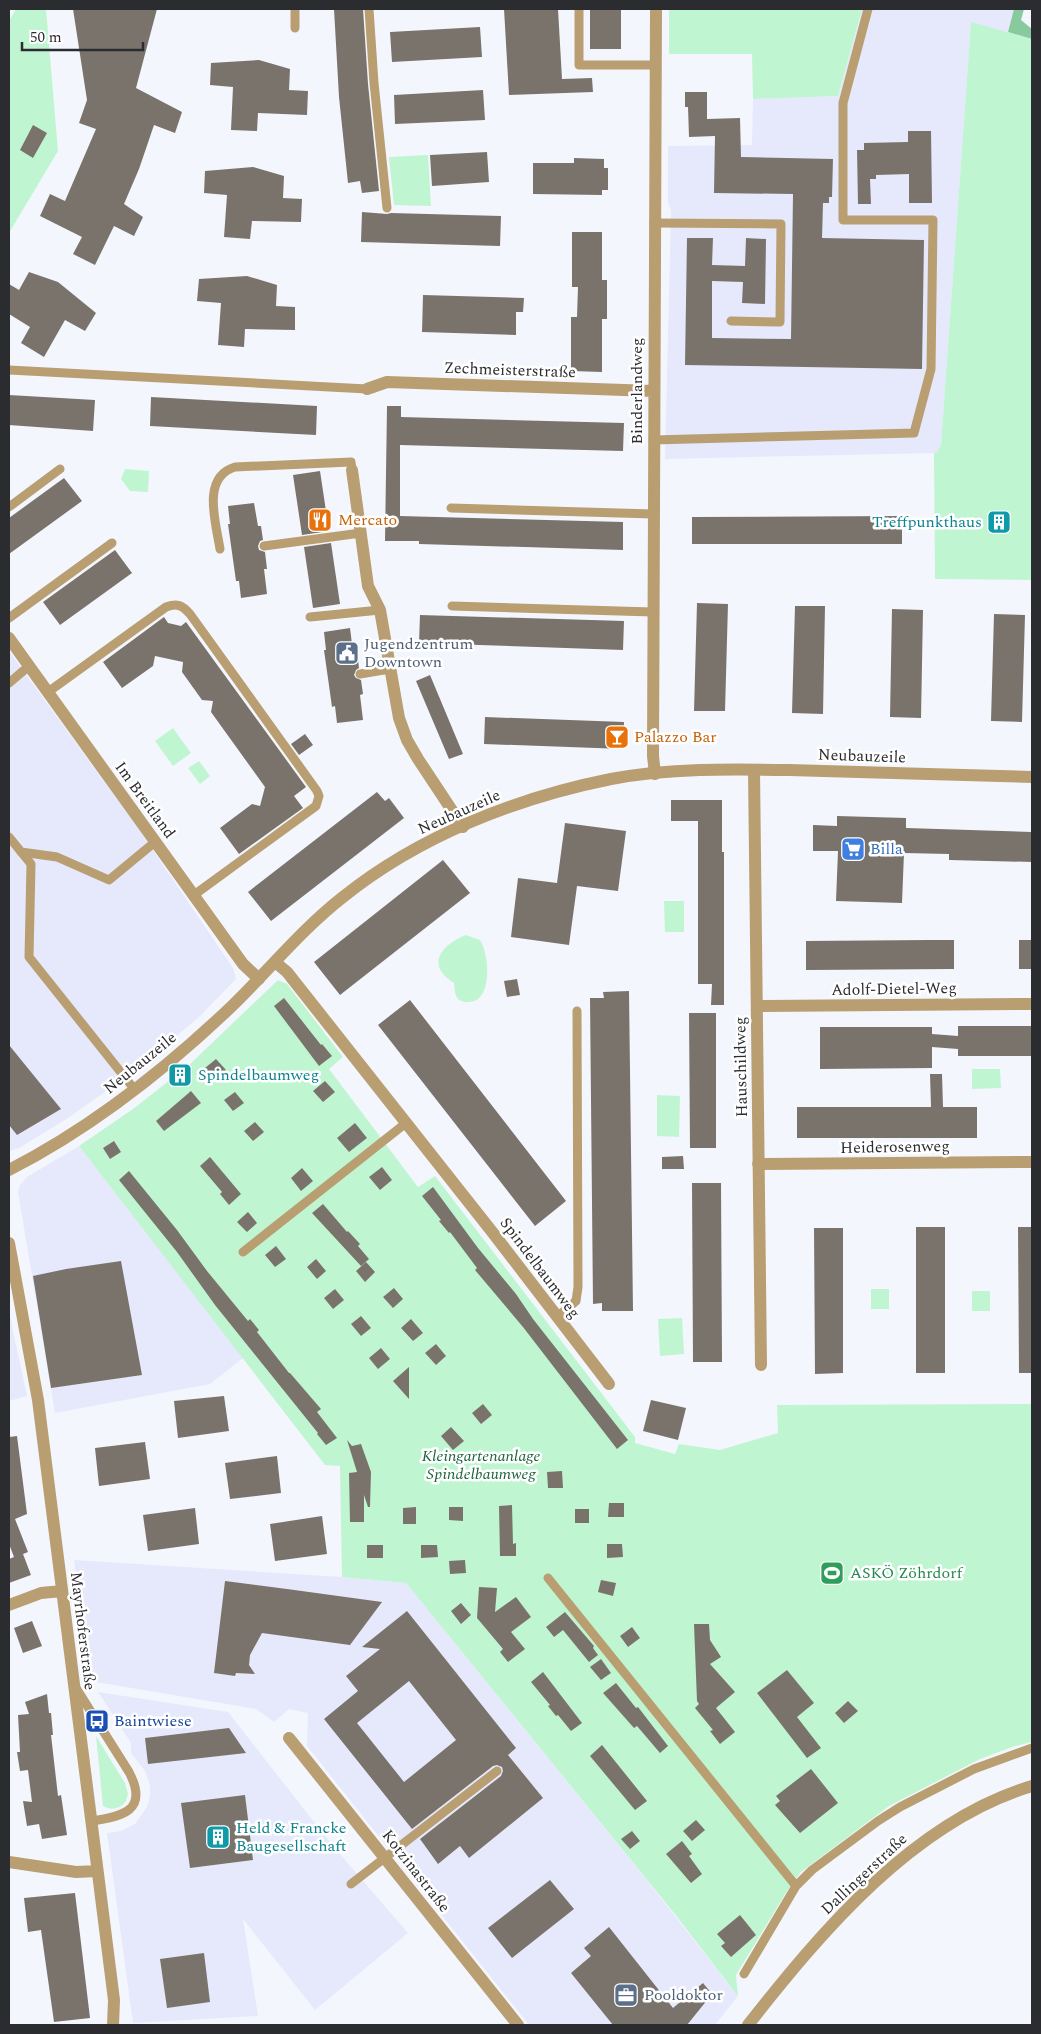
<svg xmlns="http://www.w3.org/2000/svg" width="1041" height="2034" font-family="Spectral,serif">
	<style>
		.built { fill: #e5e9fb }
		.green { fill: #c0f5d1 }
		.forest { fill: #88c99e }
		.building { fill: #7a736c; fill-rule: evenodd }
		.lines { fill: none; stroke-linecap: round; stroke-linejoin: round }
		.service { stroke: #b99e72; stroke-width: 9 }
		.minor { stroke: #b99e72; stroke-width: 12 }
		.tertiary { stroke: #b99e72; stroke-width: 12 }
		.labels { text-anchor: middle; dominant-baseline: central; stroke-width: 5; stroke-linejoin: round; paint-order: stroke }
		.street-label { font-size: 16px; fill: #2b2c30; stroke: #fff }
		.food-label { font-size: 16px; fill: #c56008; stroke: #fff; text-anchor: start }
		.culture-label { font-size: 16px; fill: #0d838f; stroke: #fff; text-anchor: start }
		.service-label { font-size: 16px; fill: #4e5e75; stroke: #fff; text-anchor: start }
		.shop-label { font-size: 16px; fill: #366cbe; stroke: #fff; text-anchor: start }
		.park-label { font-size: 16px; font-style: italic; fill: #1b633c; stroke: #fff }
		.leisure-label { font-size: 16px; fill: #27864d; stroke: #fff; text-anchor: start }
		.transit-label { font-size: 16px; fill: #164399; stroke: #fff; text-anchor: start }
	</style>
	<rect width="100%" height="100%" fill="#f4f6fe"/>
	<path class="built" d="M862 9H1014L1008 32 971 23 941 445 937 452 934 453 665 459 671 211 668 202V146L752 145 753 99 838 96Z
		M9 651 140 831 233 968 236 979 199 1017 136 1070 68 1118 19 1148 9 1151Z
		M79 1146 243 1358 210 1384 55 1413 18 1192 20 1185 27 1177Z
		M9 1312 27 1396 9 1401Z
		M74 1560 342 1577 406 1583 646 1879 738 1996 715 2025H529L307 1746 308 1713 289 1709 274 1722 256 1709 90 1681Z
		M98 1692 228 1712 333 1846 408 1933 315 2010 243 1919 258 2016 133 2023 107 1833 121 1831 135 1824 147 1807 150 1796V1785L145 1771 131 1753V1743Z"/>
	<path class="green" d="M16 9H46L58 151 9 233V21Z
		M669 9H862L838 96 753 99 752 54H669Z
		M971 22 1032 39V580L935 579 934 453 937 452 941 445Z
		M428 155 431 206 394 205 389 157Z
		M125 469 149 471 148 492 130 491 121 479Z
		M173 728 191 753 173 766 155 741Z
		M199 761 210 776 200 784 188 768Z
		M664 901H684V932H665Z
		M466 935 480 940C488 953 492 987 478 999 476 1001 471 1002 467 1002 455 1002 455 993 454 983 425 965 441 945 466 935Z
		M278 980 287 984 343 1057 329 1069 418 1187 435 1176 635 1437V1443L675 1454 679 1444 720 1450 778 1433 777 1405 1032 1404V1742L1012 1747 980 1759 889 1806 801 1872 787 1891 736 1975 738 1996 674 1913 406 1583 342 1577 340 1466 325 1465 79 1146 133 1109 189 1065Z
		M972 1069H1000L1001 1088 972 1089Z
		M657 1095 680 1096 679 1137 657 1136Z
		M871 1289H889V1309H871Z
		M972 1291H990V1311H972Z
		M682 1318 684 1354 660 1356 658 1319Z
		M96 1736 125 1783 128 1794 126 1801C120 1809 112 1811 103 1806Z"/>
	<path class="forest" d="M1014 9H1024L1021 20 1032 29V39L1008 32Z"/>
	<path class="building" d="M73 9H157L136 88 182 112 175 133 154 125 139 169 124 204 143 217 134 236 114 226 95 265 73 254 82 237 40 216 50 194 65 201 96 129 79 123 87 100Z
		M334 9H363L368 84 379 191 362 193 360 181 348 183 339 97Z
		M504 9H558L562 79 592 78 593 92 509 95Z
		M590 9H621V49H590Z
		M480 27 482 57 392 62 390 32Z
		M259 60 290 69 289 90 308 91 307 115 258 113 257 131 231 130 233 87 210 85 211 63Z
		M483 90 485 120 395 124 394 95Z
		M685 92H707V119L740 118 741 157 833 159 832 197H829V203H823L822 238 924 240 922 369 685 365 687 238H713L712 265 745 266 746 238 766 239 765 304 742 303 743 282 712 281V338L791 339 793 194 714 193 715 136 689 137 688 107H685Z
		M33 125 47 133 33 158 20 150Z
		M908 131H931L932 203H909V174L876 175V179H870L871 204H858L857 150H864V143L908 142Z
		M487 152 489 182 432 186 430 155Z
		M574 158 604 159V168H608V190H602V195L533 194V163H574Z
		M253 167 284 176 283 198 302 199 301 222 252 221 250 239 224 237 227 195 204 193 205 171Z
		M362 212 387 214 391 213 501 216 500 246 361 242Z
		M572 232H602V280H607V319H602V372L571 371V317H577L578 287H572Z
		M29 272 58 282 96 313 85 331 65 320 44 357 21 343 30 327 9 314V284L19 290Z
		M247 276 277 285 276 306 295 307V330L245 329 244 347 218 345 221 303 197 301 199 279Z
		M423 295 524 298 523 312H516V335L422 332Z
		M9 395 95 400 93 431 9 425Z
		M151 397 317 406 316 435 150 426Z
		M387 406H401V417L624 423 623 451 400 445V516L623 522V550L419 544V541H385Z
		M320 471 329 531 302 535 293 475Z
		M64 478 82 501 9 554V518Z
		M254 503 258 526H261L263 540 260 541 258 546 259 550 265 552 267 569H264L267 594 241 598 239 581H236L228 524H230L228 506Z
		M902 516V544H692V517Z
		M331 543 340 604 313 608 304 547Z
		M115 550 132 573 60 625 43 602Z
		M697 603 728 604 725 711H694Z
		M795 606H825L823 714 792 713Z
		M892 609 923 610 921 718 890 717Z
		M994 614 1025 615 1022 722 991 721Z
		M420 615 624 621 623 650 419 643Z
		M164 617 168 623 181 626 186 622 306 787 294 796 303 808 239 854 220 828 252 804 260 806 265 787 211 712 213 701 202 700 182 672 183 662 155 656 153 666 122 688 103 662Z
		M350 628 353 652H357L359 668 356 670 354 675 356 678 361 680 363 694 360 695 363 720 337 723 335 706 332 707 324 650H326L324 632Z
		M430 675 463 754 449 759 416 681Z
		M485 717 624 722 623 749 484 744Z
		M305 734 313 745 299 755 291 744Z
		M377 792 385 801 389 798 404 818 271 921 248 892Z
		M671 800H722V852H724V1005H711L712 984H698V821H671Z
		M837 816 906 818V828L1032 832V862L949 860V854L904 853 902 903 836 901 838 851H813V825L837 826Z
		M565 823 626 831 618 891 577 886 569 945 511 937 518 878 557 883Z
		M443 860 470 893 340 995 314 962Z
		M929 940H954V969L806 970V941Z
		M1019 940H1032V969H1019Z
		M517 979 520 995 507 997 504 981Z
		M629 991 633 1311H602V1303L593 1304 590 998H604L603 992Z
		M284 998 321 1045 322 1044 332 1056 319 1066 274 1006Z
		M410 1000 566 1201 535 1226 378 1025Z
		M689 1013H716V1148H690Z
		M958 1026H1032V1056H958V1049L932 1047V1068L820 1069V1027H932V1034L958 1036Z
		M9 1045 61 1109 17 1135 9 1125Z
		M216 1059 226 1070 215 1080 205 1068Z
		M930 1074H942L943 1107H977V1138H797V1107H931Z
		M325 1081 335 1092 323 1102 313 1091Z
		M191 1091 201 1103 164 1131 156 1121Z
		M235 1092 244 1103 233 1111 224 1100Z
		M255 1122 264 1132 253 1141 244 1131Z
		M355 1123 367 1138 349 1152 337 1138Z
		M114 1141 121 1152 110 1159 103 1148Z
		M683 1156 684 1169H662V1157Z
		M210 1157 241 1194 229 1205 220 1194 222 1192 200 1166Z
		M382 1167 392 1180 380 1190 369 1177Z
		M302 1168 313 1181 301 1191 291 1178Z
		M129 1171 177 1230 207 1271 248 1321 250 1319 259 1330 257 1332 289 1373H290L321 1409 317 1412 337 1438 326 1445 317 1434 318 1433 215 1305 177 1252 119 1180Z
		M692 1183H721L722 1362H693Z
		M433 1187 478 1248 516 1294 533 1319 628 1440 617 1449 523 1327 475 1270 477 1268 450 1232 449 1233 439 1221 441 1220 422 1196Z
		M323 1204 347 1232 348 1231 360 1244 358 1246 369 1259 361 1266 312 1213Z
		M248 1212 257 1223 247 1232 237 1222Z
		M916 1227H945V1373H916Z
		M1018 1227H1032V1373H1019Z
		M814 1228H843V1373L815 1374Z
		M276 1246 286 1259 275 1267 265 1255Z
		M316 1259 326 1271 317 1279 307 1267Z
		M121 1261 142 1375 51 1388 33 1276 66 1269Z
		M366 1262 375 1272 365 1282 356 1271Z
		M394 1288 403 1299 393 1308 383 1297Z
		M335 1289 344 1300 333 1309 324 1298Z
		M361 1316 371 1328 361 1336 351 1324Z
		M411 1319 423 1333 413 1341 401 1328Z
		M436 1344 446 1356 436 1365 425 1353Z
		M381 1348 390 1359 378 1369 369 1358Z
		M409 1367V1399L393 1381Z
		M224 1396 229 1431 178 1438 174 1401Z
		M651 1400 686 1408 678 1440 643 1431Z
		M483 1404 492 1415 481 1424 472 1413Z
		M451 1427 464 1441 453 1450 441 1436Z
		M17 1436 27 1514 15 1519 28 1552 23 1554 31 1575 9 1583V1559L14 1557 9 1544V1437Z
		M347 1440 352 1446 361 1444 371 1472 370 1507H368L364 1495V1522H350L349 1473 357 1472Z
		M145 1442 150 1479 99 1486 95 1448Z
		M277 1456 281 1493 230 1499 225 1463Z
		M562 1471 563 1488H548L547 1472Z
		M609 1503H624V1517H608Z
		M512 1505 513 1544 516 1543V1556H500L499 1506Z
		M416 1507V1524H403V1508Z
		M449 1507H463V1521L449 1520Z
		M195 1508 199 1544 148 1551 143 1515Z
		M575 1509H589V1523H575Z
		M322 1516 327 1554 275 1561 270 1524Z
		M607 1544H622L623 1557 607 1558Z
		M367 1545H383V1558H367Z
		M421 1545H437L438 1557 421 1558Z
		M465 1560 466 1573 450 1574 449 1561Z
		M601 1580 616 1583 613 1596 598 1592Z
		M225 1581 287 1589 382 1602 350 1645 262 1633 250 1655 249 1665 255 1674 236 1673 235 1676 214 1673Z
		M479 1587 497 1588 495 1612 516 1597 531 1617 511 1632 525 1649 508 1662 500 1652 503 1649 477 1618Z
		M461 1603 471 1615 461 1624 451 1611Z
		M407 1611 516 1748 508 1755 543 1798 469 1858 460 1846 438 1864 420 1839 501 1776 503 1771 502 1767 497 1765 493 1766 412 1829 324 1719 358 1691 346 1676 380 1649 362 1647ZM409 1681 456 1740 404 1782 357 1723Z
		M565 1612 594 1646 593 1648 598 1655 589 1662 563 1630 554 1637 546 1627Z
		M32 1621 42 1646 23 1653 14 1628Z
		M694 1624H709L710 1640 721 1657 710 1664 735 1692 716 1708 735 1732 720 1744 710 1731 713 1730 695 1708 699 1704 697 1701Z
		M632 1627 640 1638 628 1647 620 1636Z
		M601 1659 611 1673 601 1680 590 1667Z
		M787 1670 814 1703 797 1717 821 1748 807 1758 757 1693Z
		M543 1672 582 1723 571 1731 558 1715 556 1716 548 1706 550 1705 531 1682Z
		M616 1683 636 1708 638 1707 668 1746 660 1753 637 1726 634 1728 603 1693Z
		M47 1694 49 1713H51L53 1735H51L58 1796 61 1795 67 1835 42 1839 39 1824 27 1826 23 1801 32 1802 28 1770 20 1771 17 1752H20L18 1715 29 1714 25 1702Z
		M848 1701 858 1711 844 1723 835 1713Z
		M229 1728 246 1753 148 1764 145 1738Z
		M602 1745 647 1801 635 1810 590 1756Z
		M811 1769 838 1803 800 1833 775 1805 780 1801 776 1796Z
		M245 1795 253 1860 190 1868 181 1803Z
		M696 1820 705 1830 692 1841 683 1831Z
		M632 1831 640 1841 630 1849 621 1839Z
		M682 1841 692 1854 689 1856 702 1874 691 1883 666 1854Z
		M550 1880 574 1909 512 1958 488 1928Z
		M75 1893 90 2018 54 2022 41 1930 28 1932 24 1898Z
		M740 1915 756 1935 731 1957 721 1946 725 1943 717 1934Z
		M609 1927 673 2008 703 1983 712 1994 687 2025H613L571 1973 591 1956 584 1948Z
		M204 1953 210 2002 167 2008 160 1959Z"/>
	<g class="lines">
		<path class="service" d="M369 9 374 83 387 208
			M579 9V65H655
			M295 28V9
			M654 223 781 224 780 322 731 321
			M9 370 367 389
			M653 440 914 433 931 369 933 220H843V103L868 9
			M9 507 60 469
			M451 508 653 514
			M264 546 361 533
			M220 549C216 523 201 477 235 467L351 462 352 470
			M452 606 653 612
			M310 617 380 610
			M9 618 112 543
			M360 674 390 669
			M9 683 29 666
			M48 692 166 607C177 603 182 605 190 614L317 791 319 796 316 806 194 895
			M9 837 31 864 29 957 135 1090
			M21 852 57 857 109 880 155 842
			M243 1252 406 1123
			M557 1317 576 1301 578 1287 577 1011
			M548 1578 796 1886
			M76 1688 129 1772C149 1810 123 1817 91 1821
			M351 1884 497 1771
			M744 1974 796 1886 812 1870 878 1821 900 1807 974 1769 1032 1748"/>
		<path class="minor" d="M367 389 387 382 653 391
			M352 470 368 586 380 610 399 718 407 740 418 759 463 827
			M9 638 243 964 259 979
			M754 770 761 1365
			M655 774 653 756 656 9
			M275 962 287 972 493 1233 609 1384
			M757 1006 1032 1004
			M758 1164 1032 1162
			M9 1243 38 1400 114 2000 113 2025
			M9 1605 41 1593 62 1591
			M289 1738 518 2025
			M9 1862 76 1872 97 1871"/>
		<path class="tertiary" d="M9 1170C91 1128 165 1070 232 1006 269 970 302 929 343 897 419 836 516 798 611 779 669 768 730 769 789 770 870 772 951 775 1032 777
			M748 2025C822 1931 914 1821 1032 1786"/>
	</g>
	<defs>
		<g id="restaurant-square" transform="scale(1.25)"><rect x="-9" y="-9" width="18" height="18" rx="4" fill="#e8710a" stroke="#fff"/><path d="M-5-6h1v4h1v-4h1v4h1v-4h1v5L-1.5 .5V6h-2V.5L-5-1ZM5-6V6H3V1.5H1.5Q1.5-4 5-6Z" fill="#fff"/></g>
		<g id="building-square" transform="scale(1.25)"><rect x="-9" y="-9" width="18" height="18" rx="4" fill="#0f9aa8" stroke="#fff"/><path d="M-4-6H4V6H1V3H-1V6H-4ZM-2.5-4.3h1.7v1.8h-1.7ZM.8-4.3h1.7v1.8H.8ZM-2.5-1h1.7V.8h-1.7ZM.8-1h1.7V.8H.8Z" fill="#fff"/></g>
		<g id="civic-square" transform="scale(1.25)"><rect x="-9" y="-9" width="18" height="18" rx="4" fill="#5c6f8a" stroke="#fff"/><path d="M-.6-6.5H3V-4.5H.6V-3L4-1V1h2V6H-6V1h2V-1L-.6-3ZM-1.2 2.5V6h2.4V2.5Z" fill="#fff"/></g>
		<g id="bar-square" transform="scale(1.25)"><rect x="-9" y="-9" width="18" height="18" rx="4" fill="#e8710a" stroke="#fff"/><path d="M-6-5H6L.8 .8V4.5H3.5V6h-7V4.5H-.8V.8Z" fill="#fff"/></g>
		<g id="supermarket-square" transform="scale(1.25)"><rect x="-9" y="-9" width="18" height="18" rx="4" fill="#3f7fe0" stroke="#fff"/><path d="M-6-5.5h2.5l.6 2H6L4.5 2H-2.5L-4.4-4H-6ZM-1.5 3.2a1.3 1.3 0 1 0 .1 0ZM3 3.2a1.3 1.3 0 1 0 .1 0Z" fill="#fff"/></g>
		<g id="stadium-square" transform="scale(1.25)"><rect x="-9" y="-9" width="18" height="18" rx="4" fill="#2e9e5b" stroke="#fff"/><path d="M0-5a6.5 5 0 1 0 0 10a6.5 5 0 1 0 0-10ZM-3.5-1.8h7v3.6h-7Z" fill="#fff"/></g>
		<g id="bus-square" transform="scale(1.25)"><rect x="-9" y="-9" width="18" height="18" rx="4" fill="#1a4fb4" stroke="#fff"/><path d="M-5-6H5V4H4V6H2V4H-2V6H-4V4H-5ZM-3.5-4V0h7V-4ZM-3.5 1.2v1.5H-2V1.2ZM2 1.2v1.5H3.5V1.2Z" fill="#fff"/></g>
		<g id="office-square" transform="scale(1.25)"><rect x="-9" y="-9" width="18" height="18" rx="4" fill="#5c6f8a" stroke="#fff"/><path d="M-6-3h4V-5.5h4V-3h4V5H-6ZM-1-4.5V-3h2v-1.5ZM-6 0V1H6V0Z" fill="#fff"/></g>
	</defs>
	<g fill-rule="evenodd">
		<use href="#restaurant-square" x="320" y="520"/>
		<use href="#building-square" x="999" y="522"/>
		<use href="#civic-square" x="347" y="653"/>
		<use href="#bar-square" x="617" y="737"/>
		<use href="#supermarket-square" x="853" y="849"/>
		<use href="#building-square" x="180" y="1075"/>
		<use href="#stadium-square" x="832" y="1573"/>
		<use href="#bus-square" x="97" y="1721"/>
		<use href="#building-square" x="218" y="1837"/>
		<use href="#office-square" x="626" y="1995"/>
	</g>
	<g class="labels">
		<g class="street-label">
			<text transform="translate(510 370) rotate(2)">Zechmeisterstraße</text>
			<text transform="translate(637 391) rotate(-90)">Binderlandweg</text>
			<text transform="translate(862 756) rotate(2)">Neubauzeile</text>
			<text transform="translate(145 800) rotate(54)">Im Breitland</text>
			<text transform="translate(459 812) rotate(-24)">Neubauzeile</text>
			<text transform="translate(894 989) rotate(-1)">Adolf-Dietel-Weg</text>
			<text transform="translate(140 1063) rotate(-39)">Neubauzeile</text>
			<text transform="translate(741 1067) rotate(-91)">Hauschildweg</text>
			<text transform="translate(895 1147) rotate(-1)">Heiderosenweg</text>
			<text transform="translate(540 1268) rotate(53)">Spindelbaumweg</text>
			<text transform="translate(83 1631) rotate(83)">Mayrhoferstraße</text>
			<text transform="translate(416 1871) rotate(52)">Kotzinastraße</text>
			<text transform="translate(864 1874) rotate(-43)">Dallingerstraße</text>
		</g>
		<g class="food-label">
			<text x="338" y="520">Mercato</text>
			<text x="634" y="737">Palazzo Bar</text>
		</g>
		<g class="culture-label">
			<text x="982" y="522" text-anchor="end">Treffpunkthaus</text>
			<text x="198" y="1075">Spindelbaumweg</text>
			<text x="236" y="1828">Held &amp; Francke<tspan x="236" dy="18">Baugesellschaft</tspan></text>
		</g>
		<g class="service-label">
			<text x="364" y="644">Jugendzentrum<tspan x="364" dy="18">Downtown</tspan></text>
			<text x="644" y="1995">Pooldoktor</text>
		</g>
		<g class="shop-label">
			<text x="870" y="849">Billa</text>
		</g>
		<g class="park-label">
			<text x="481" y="1456">Kleingartenanlage<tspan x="481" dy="18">Spindelbaumweg</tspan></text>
		</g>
		<g class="leisure-label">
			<text x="850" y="1573">ASKÖ Zöhrdorf</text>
		</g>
		<g class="transit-label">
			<text x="114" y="1721">Baintwiese</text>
		</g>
	</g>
	<rect width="1041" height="2034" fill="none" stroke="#2b2c30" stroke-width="20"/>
	<path d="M22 42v8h121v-8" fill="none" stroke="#2b2c30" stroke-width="2.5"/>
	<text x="30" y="42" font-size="15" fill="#2b2c30" stroke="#ffffff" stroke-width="4" paint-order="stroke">50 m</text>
</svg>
